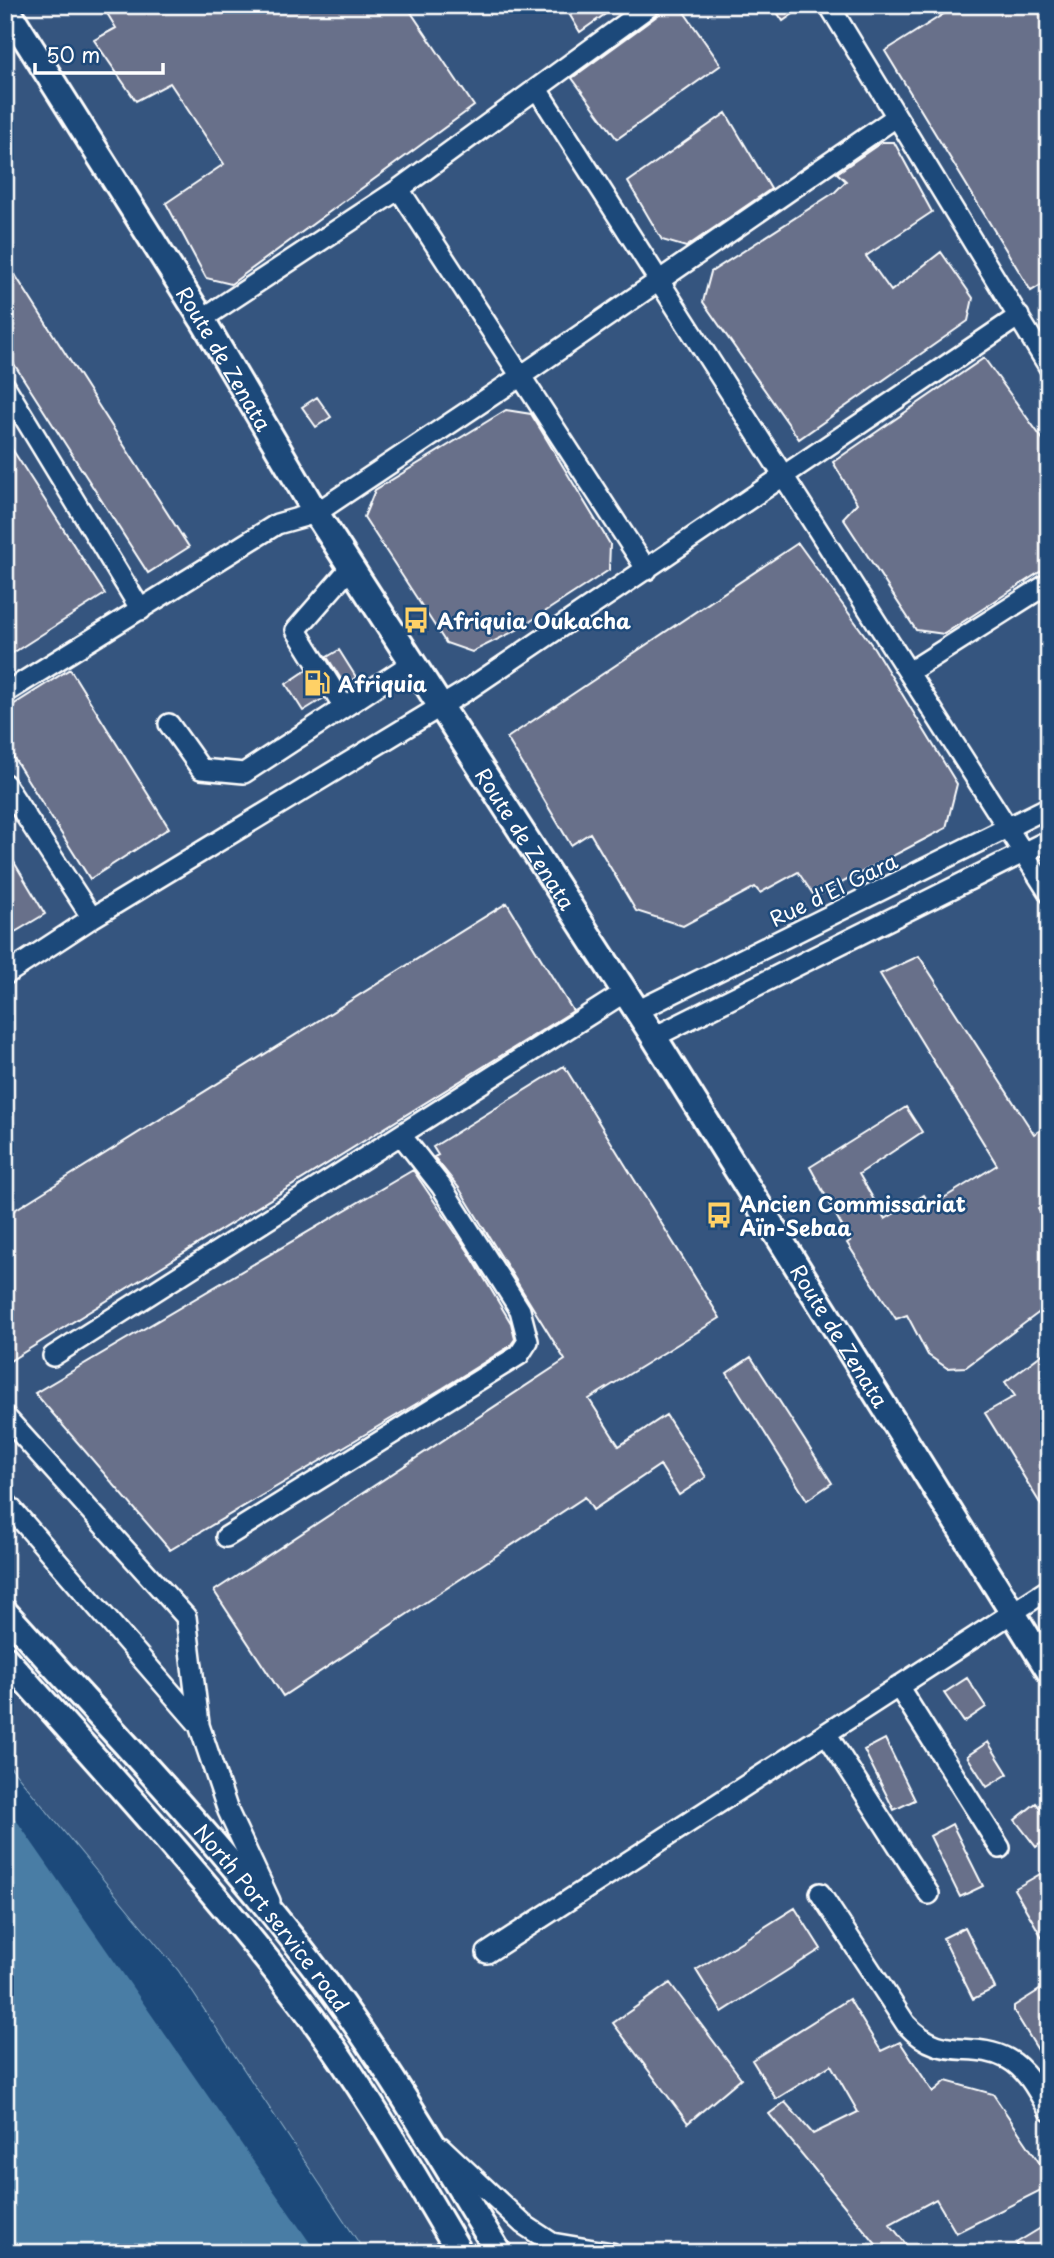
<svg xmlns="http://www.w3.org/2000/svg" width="1054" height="2258" font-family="'Playpen Sans',sans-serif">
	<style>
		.built { fill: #35557f }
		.water { fill: #487da5; stroke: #91b1c9; stroke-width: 2 }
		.pier { fill: #1f4a7a }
		.building { fill: #676f8a; stroke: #fff; stroke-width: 2 }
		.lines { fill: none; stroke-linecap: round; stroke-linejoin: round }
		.minor-casing { stroke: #fff; stroke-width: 24 }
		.major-casing { stroke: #fff; stroke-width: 30 }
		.minor { stroke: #1f4a7a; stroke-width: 19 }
		.major { stroke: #1f4a7a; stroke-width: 24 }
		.labels { text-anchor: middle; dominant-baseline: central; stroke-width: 5; stroke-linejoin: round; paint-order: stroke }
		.street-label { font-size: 21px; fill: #fff; stroke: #1f4a7a }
		.poi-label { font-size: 21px; font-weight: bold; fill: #fff; stroke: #1f4a7a; text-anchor: start }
	</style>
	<rect width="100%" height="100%" fill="#1f4a7a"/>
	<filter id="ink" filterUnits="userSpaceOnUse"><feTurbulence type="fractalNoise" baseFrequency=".0143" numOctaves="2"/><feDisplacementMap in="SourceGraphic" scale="14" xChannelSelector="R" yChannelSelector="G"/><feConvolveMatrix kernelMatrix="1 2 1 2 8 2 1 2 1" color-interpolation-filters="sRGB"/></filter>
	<g filter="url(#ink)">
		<path class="built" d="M5 5H1049V2253H365L178 1971 5 1761Z"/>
		<path class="water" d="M5 1761 178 1971 365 2253H5Z"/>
		<path class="pier" d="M5 1761 178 1971 365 2253H317L19 1824 5 1809Z"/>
		<path class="building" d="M102 5H406L474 106 231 284 206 278 166 203 224 164 170 83 136 101 94 40 116 28Z
			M577 5H618L580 32 568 12Z
			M663 5H679L721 65 617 139 572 78 658 15Z
			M772 5H806L783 21Z
			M958 5H1045L1049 11V280L1031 291 885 51Z
			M726 113 771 189 686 247 662 240 628 182Z
			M882 142H894L932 212 866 256 891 291 941 252 973 298 968 321 799 439 703 302 711 272 835 192 846 181 837 173Z
			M5 259 189 547 148 573 5 350Z
			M984 358 1049 448V566L944 634 916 630 843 518 857 503 833 462Z
			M317 397 331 417 316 427 302 407Z
			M506 410 531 414 541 430 610 544 609 570 517 630 472 652 446 643 364 517 375 490Z
			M5 438 105 594 5 658Z
			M798 543 874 648 957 784 946 828 815 897 798 872 760 893 755 887 683 926 636 911 590 833 571 845 507 738Z
			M339 650 356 677 345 685 327 657Z
			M70 669 169 828 90 879 5 744V710Z
			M307 670 324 698 303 711 286 684Z
			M5 847 45 914 5 938Z
			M507 903 573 1011 5 1364V1216Z
			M919 956 1034 1134 1049 1125V1202L1038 1209 1049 1226V1305L966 1367 947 1368 928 1355 907 1315 896 1319 847 1243 850 1241 810 1167 906 1107 922 1132 859 1174 885 1219 924 1195 931 1206 997 1165 880 974Z
			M564 1066 720 1318 589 1399 619 1446 666 1415 706 1477 679 1495 660 1465 593 1510 585 1497 283 1696 214 1591 565 1360 459 1188 434 1157 438 1155 433 1147Z
			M413 1170 468 1251 511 1323 515 1339 510 1346 443 1388 170 1550 35 1393Z
			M1049 1349V1518L985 1413 1015 1396 1005 1382Z
			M751 1357 832 1483 807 1500 727 1373Z
			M967 1678 986 1707 964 1722 944 1693Z
			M885 1739 915 1800 894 1810 864 1750Z
			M988 1742 1008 1774 987 1787 967 1756Z
			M1036 1803 1049 1819V1837L1036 1847 1015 1820Z
			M952 1824 983 1886 960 1897 930 1836Z
			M1049 1869V1949L1014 1889Z
			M795 1908 821 1949 722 2012 696 1970Z
			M965 1927 995 1988 973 1999 943 1938Z
			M670 1983 741 2078 688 2123 613 2023Z
			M1049 1984V2068L1014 2011V2006Z
			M849 1999 881 2051 900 2042 933 2092 946 2081 993 2094 1049 2177V2186L956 2233 936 2199 890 2224 913 2253H883L769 2114 785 2102 813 2134 858 2112 831 2065 776 2099 752 2060Z
			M1049 2223V2253H1022L1016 2243Z"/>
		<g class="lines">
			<g class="minor-casing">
				<path id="minor" d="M829 5 1049 367
					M537 89 1049 893
					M399 189 647 570
					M202 319 399 189 651 5
					M5 386 141 610
					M909 672 1049 583
					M5 693 277 524 316 513 521 376 896 117
					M344 707 296 630 351 567
					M169 724 201 769 244 773 412 663
					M5 784 92 918
					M5 975 92 918 466 691 1019 316
					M637 1011 1049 807
					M654 1037 1049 840
					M53 1356 625 992
					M5 1416 186 1617 199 1724
					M5 1501 199 1725 228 1811 270 1901
					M226 1537 519 1355 528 1341 520 1310 441 1186 401 1135
					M898 1686 1000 1848
					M826 1733 929 1894
					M820 1893 906 2024C943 2064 971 2039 1008 2059 1027 2069 1039 2093 1049 2111
					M487 1953 1049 1589
					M441 2147 523 2224 552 2243 612 2253"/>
			</g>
			<g class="major-casing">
				<g id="major">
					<path id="s1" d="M5 6 202 319 316 513 654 1037 1049 1671"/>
					<path id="s2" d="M5 1612C109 1728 218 1840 312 1964 382 2055 439 2155 499 2253"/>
					<path d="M5 1658C107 1772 211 1885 304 2007 362 2084 411 2170 460 2253"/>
				</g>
			</g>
			<use href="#minor" class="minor"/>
			<use href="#major" class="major"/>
		</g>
	</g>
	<defs>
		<g id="bus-bare" transform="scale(2.1)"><path d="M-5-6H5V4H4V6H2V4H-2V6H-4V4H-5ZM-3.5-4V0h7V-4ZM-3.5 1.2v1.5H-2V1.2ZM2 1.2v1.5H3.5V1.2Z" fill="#ffd166" stroke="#1f4a7a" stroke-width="2.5" paint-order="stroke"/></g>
		<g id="fuel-bare" transform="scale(2.1)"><path d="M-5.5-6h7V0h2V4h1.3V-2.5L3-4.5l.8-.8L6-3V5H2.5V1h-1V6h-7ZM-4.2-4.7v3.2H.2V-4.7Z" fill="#ffd166" stroke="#1f4a7a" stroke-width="2.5" paint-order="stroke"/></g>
	</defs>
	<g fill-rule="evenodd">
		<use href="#bus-bare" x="416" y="620"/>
		<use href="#fuel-bare" x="317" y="683"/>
		<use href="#bus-bare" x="719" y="1215"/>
	</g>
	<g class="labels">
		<g class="street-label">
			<text stroke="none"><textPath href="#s1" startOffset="415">Route de Zenata</textPath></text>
			<text stroke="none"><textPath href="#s1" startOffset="982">Route de Zenata</textPath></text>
			<text transform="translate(833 889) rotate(-26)">Rue d'El Gara</text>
			<text stroke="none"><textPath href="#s1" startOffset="1570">Route de Zenata</textPath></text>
			<text stroke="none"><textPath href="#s2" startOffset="406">North Port service road</textPath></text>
		</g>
		<g class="poi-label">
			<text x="437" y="620">Afriquia Oukacha</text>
			<text x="338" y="683">Afriquia</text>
			<text x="740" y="1203">Ancien Commissariat<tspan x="740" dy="24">Aïn-Sebaa</tspan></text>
		</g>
	</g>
	<rect width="1054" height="2258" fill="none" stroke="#1f4a7a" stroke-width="28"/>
	<rect x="14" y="14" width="1026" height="2230" fill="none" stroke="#fff" stroke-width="2.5" filter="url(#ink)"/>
	<path d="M35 63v10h128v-10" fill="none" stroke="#ffffff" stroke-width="3.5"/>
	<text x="46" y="63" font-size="21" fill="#ffffff" stroke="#1f4a7a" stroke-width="5" paint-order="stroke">50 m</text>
</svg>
